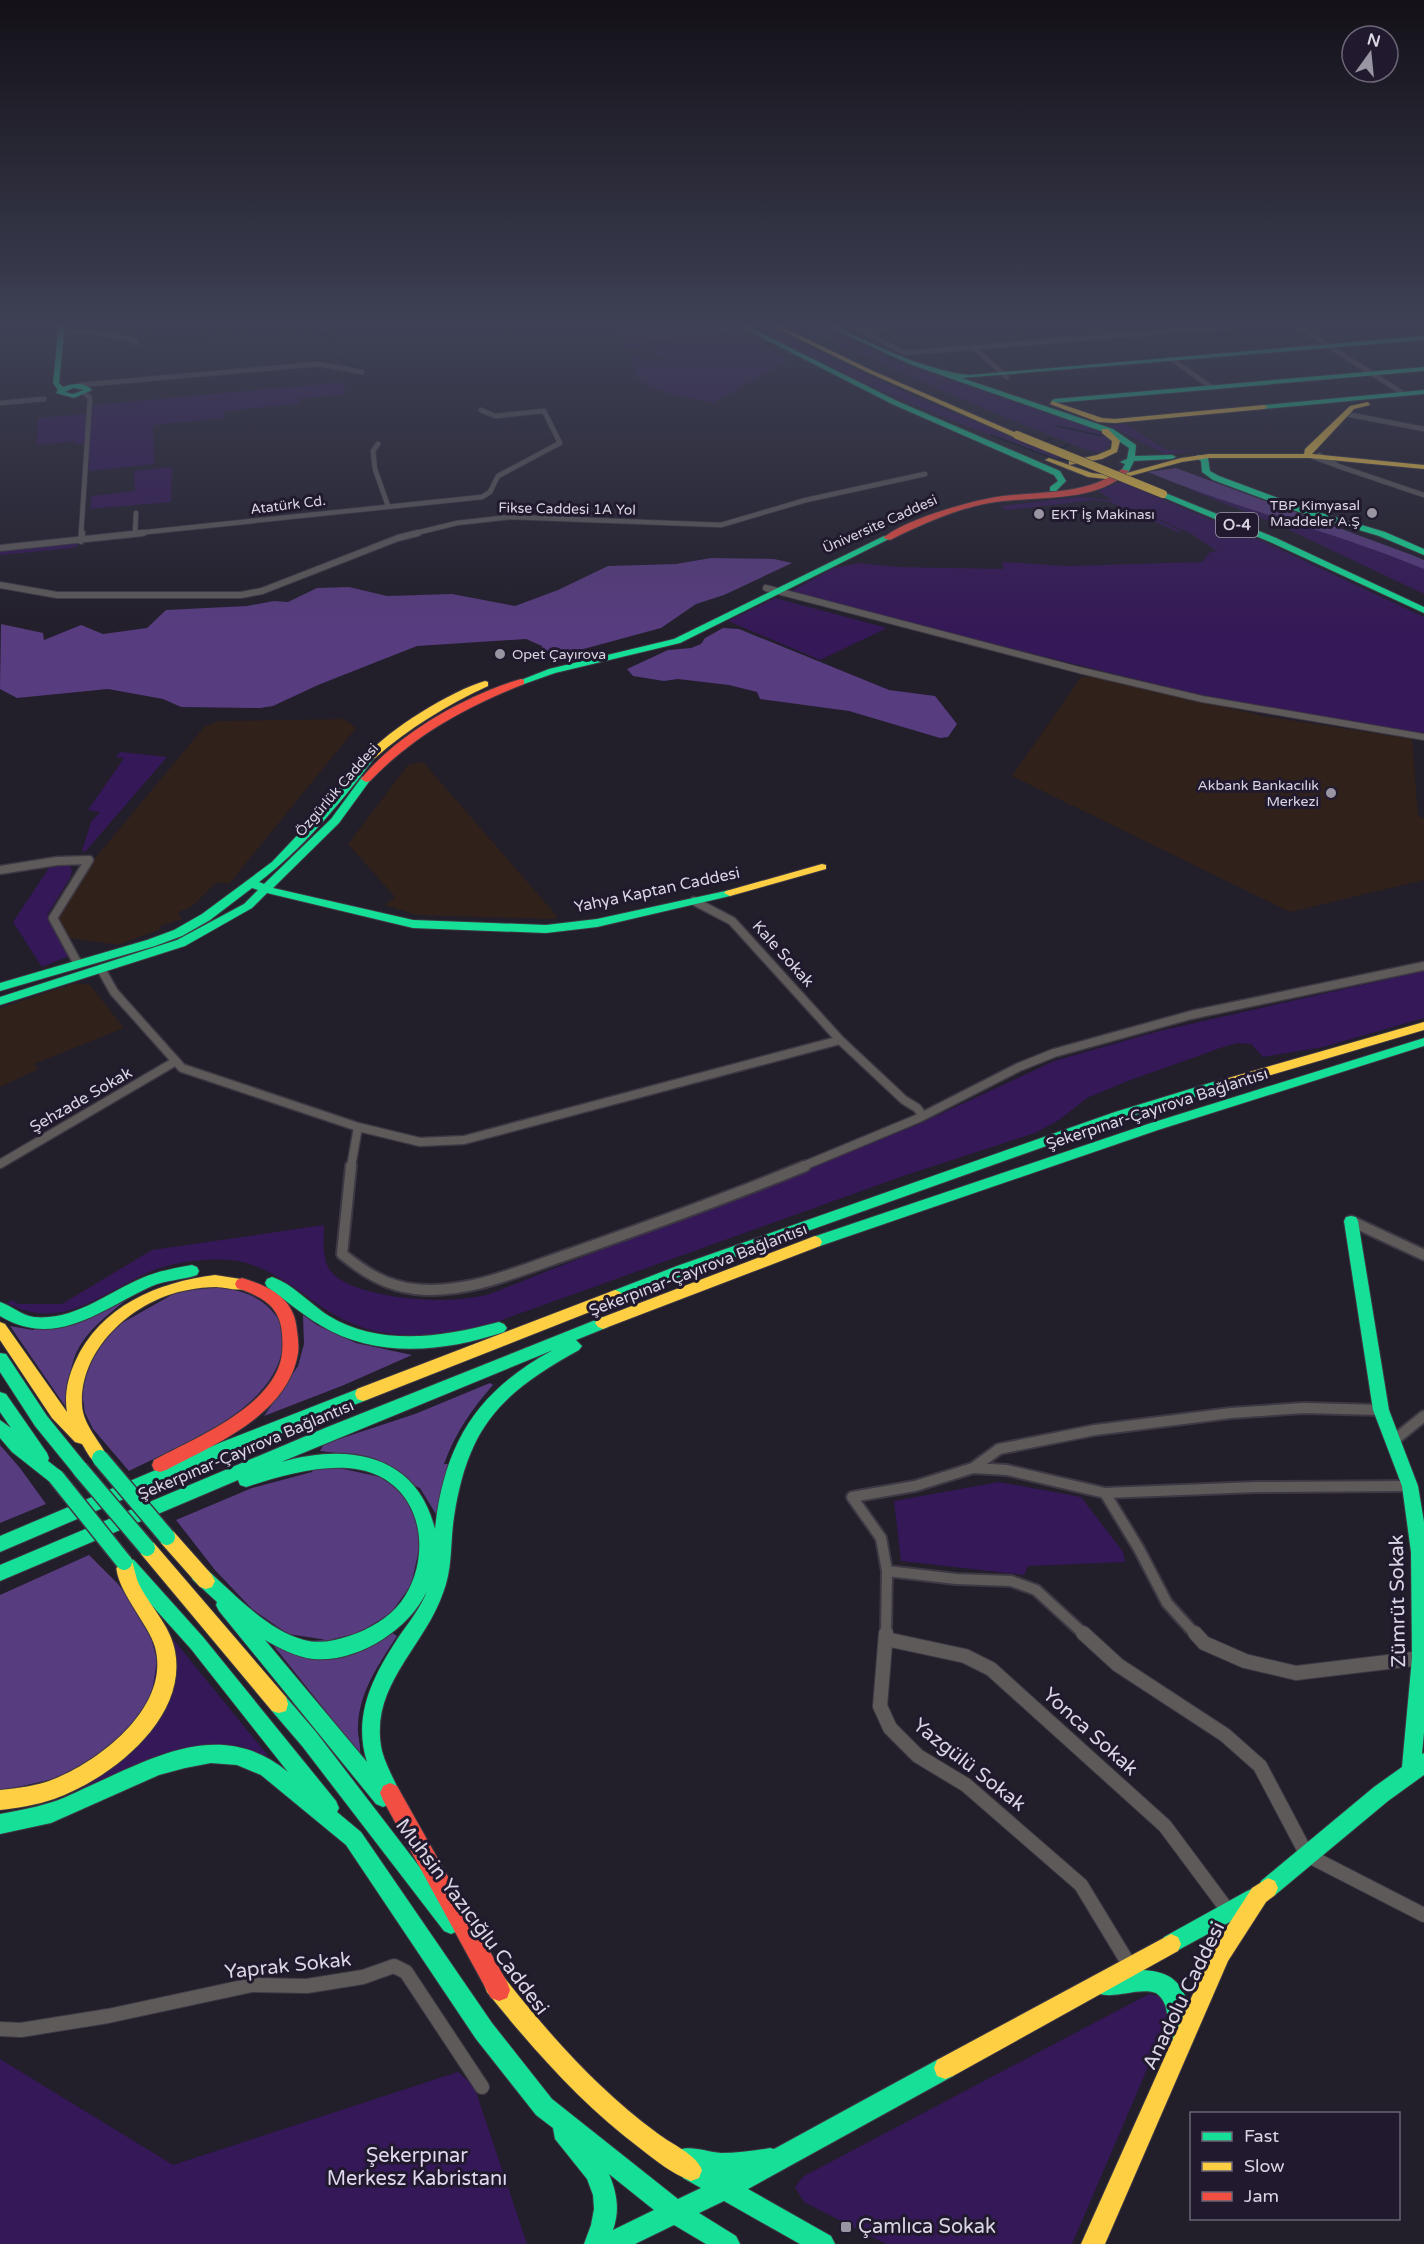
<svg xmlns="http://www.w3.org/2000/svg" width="1424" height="2244" font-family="'Varela Round',sans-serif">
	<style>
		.commercial { fill: #30211b }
		.green { fill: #351857 }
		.forest { fill: #583c80 }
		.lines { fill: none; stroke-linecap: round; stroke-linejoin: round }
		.stream { stroke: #061218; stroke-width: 1.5 }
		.street-far4-casing { stroke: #3d3843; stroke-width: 6 }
		.street-far3-casing { stroke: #3d3843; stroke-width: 8 }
		.street-far2-casing { stroke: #3d3843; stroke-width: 11 }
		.street-far1-casing { stroke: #3d3843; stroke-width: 14 }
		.street-casing { stroke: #3d3843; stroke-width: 16 }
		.fast-casing { stroke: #3d3843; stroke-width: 2 }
		.slow-casing { stroke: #3d3843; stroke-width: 2 }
		.jam-casing { stroke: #3d3843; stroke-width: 2 }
		.street-far4 { stroke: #5e5a5a; stroke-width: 4.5 }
		.street-far3 { stroke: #5e5a5a; stroke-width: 6 }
		.street-far2 { stroke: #5e5a5a; stroke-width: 8 }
		.street-far1 { stroke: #5e5a5a; stroke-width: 10 }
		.street { stroke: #5e5a5a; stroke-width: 14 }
		.fast { fill: #16e098; fill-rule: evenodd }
		.slow { fill: #ffcf43; fill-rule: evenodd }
		.jam { fill: #f24e42; fill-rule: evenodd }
		.fast-bridge-casing { stroke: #3d3843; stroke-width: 19; stroke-linecap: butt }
		.slow-bridge-casing { stroke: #3d3843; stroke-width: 9; stroke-linecap: butt }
		.fast-bridge { stroke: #16e098; stroke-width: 16 }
		.slow-bridge { stroke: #ffcf43; stroke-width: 8 }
		.poi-dot { fill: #9a95a2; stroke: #211a2e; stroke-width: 2 }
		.labels { text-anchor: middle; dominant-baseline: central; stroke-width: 6; stroke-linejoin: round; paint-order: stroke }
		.far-street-label { font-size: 14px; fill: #dad5e3; stroke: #211a2e }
		.far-poi-label { font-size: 14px; fill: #dad5e3; stroke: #211a2e; text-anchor: end }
		.shield { fill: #211a2e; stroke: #a29dad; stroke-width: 1.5 }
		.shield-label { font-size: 15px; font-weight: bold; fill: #dad5e3 }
		.street-label { font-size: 16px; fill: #dad5e3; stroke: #211a2e }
		.near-street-label { font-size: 20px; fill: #dad5e3; stroke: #211a2e }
		.near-park-label { font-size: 20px; fill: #dfd8ee; stroke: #211a2e }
		.near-poi-label { font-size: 20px; fill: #dad5e3; stroke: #211a2e; text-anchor: start }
	</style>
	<rect width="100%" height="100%" fill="#221e2a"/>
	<path class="commercial" d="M1094 676 1263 716 1412 739 1418 816 1424 818V880L1290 912 1012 776 1081 677Z
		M344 719 356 728 229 884 217 882 190 908 178 912 182 919 160 926 161 929 118 945 69 938 57 919 58 915 86 869 205 726 220 721Z
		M423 762 557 916 556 919 416 915 385 905 395 897 348 844 408 765Z
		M75 983 90 985 124 1028 34 1064 38 1069 0 1087V1008Z"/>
	<path class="green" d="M617 323H727L790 360 713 403C693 398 659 394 642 382 634 376 632 365 630 356L659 361 664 358 635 347 626 350Z
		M742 323H763L837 361 920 399 1072 461 1050 457C945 420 840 377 742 323Z
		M792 323H816L883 356 1104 433 1110 438C1111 446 1106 452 1097 452 1087 452 1049 434 1037 430 954 397 873 361 792 323Z
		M343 382 346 394 298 399 300 404 223 411 224 418 153 425 154 464 89 471V443L75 444V441L36 445 38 418 93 413 94 405Z
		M1125 424 1167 450 1198 451 1164 454 1109 425Z
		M172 467 171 502 90 509 92 496 135 491 134 471Z
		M1121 482 1267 543 1424 617V735L1220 700 796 595 793 590 834 568 859 563 898 567 1004 569 1002 562 1067 566 1202 562 1210 552 1217 551 1190 533 1126 505 1182 531 1178 532 1110 502 1096 500 1006 510 1001 506 1079 497 1113 500 1098 491Z
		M1183 487 1378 549 1424 569V594L1281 526Z
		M77 542 78 546 71 548 0 555V550Z
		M775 598 887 628 820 660 728 621Z
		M120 752 167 757 85 852 82 851 91 822 100 812 88 810 124 758 116 757Z
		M69 863 72 871 70 878 47 915 69 956 42 967 13 922 51 865Z
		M1424 971V1018L1323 1047 1263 1057 1251 1044 1238 1043 1226 1046 1125 1082 1087 1098 1059 1120 1035 1133 906 1175 496 1322C433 1338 379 1346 322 1307 294 1288 265 1263 230 1260 207 1258 175 1262 154 1270 102 1292 63 1333 7 1303L12 1300 18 1304H62L152 1250 324 1225C324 1238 322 1255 328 1267 341 1294 418 1301 445 1300 459 1300 473 1297 487 1295L917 1125 1054 1061 1159 1031Z
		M999 1482 1081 1497 1123 1552 1125 1562 1028 1566 1024 1575 901 1561 894 1501Z
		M173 1639 269 1757 236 1745 64 1794Z
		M1149 1994 1162 1997 1170 2008 1169 2018 1072 2244H886L804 2202 795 2187 804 2176Z
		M0 2059 173 2165 458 2072 474 2086 527 2244H0Z"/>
	<path class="forest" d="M1176 468 1412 555 1424 560V569C1334 531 1238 510 1148 472Z
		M711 558 774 559 792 563 724 595 696 604 661 628 554 657 540 656 542 646 526 639 417 646 318 685 273 706 260 708 181 707 163 699 108 689 17 698 0 689 1 624 43 633 44 640 81 625 103 634 147 628 166 610 247 606 274 601 288 602 317 588 349 587 387 596 452 594 515 606 558 590 608 566 676 564Z
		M723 628 739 629 889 690 935 696 957 724 948 737 940 738 849 711 760 699 757 692 729 685 678 679 664 681 633 676 627 669 668 650 691 648 701 644 705 638Z
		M217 1287C244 1291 263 1296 279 1320 285 1329 284 1340 282 1351 270 1412 179 1446 129 1471L93 1429 85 1413 82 1392 87 1371 97 1348 113 1328 177 1292Z
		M132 1295C111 1313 86 1329 75 1356 69 1371 68 1390 65 1406L10 1326 33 1330Z
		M303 1315 317 1325 356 1343 412 1355 344 1385 264 1416 298 1366 304 1344Z
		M490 1383 493 1385C472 1409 455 1433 444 1464H448L437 1516 420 1488 344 1454 320 1451 324 1444 415 1414Z
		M0 1445 20 1468 46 1504 0 1523Z
		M335 1467 380 1477 396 1488 409 1503 422 1536 411 1585 391 1613 357 1634 327 1640 288 1634 252 1609 215 1570 176 1520 252 1488 312 1472 313 1469Z
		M89 1555 118 1584 147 1622 157 1660 152 1691 139 1717 118 1741 62 1777 0 1791V1595Z
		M392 1633 397 1636C379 1664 359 1692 358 1726 357 1735 361 1744 360 1754L273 1645Z"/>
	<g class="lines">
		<path class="stream" d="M88 324 121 329 155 340 177 341 235 332 274 329 328 336 331 338 334 355 362 370H368
			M632 349 663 341 711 338 730 333
			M1057 426 1103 436
			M991 435 1055 459 1072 461
			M1043 442 1052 438
			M1059 449 1068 445"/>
		<g class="street-far4-casing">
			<path id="street-far4" d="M823 323 841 324 836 327 839 331
				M914 323 860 330 905 353 1270 323
				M1293 323 1404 394
				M841 324 854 323
				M69 331 92 332 136 340V343
				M974 348 1007 377
				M1173 360 1211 387
				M80 385 318 364 362 372
				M0 403 44 399
				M1346 414 1424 429
				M378 444 373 451 375 469 388 506
				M1308 455 1338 466 1319 455
				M1338 466 1424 495
				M81 534 90 398 84 393
				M128 534 482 497 490 492 498 476 560 443 544 411 495 416 481 410
				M135 534 136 513
				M412 534 457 523 511 517 721 525 806 500 925 474"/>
		</g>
		<g class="street-far3-casing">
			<path id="street-far3" d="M81 541 82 533
				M0 548 143 533
				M0 585 57 595H241L262 591 398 538 418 533
				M766 588 1079 670 1202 699 1424 737"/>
		</g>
		<g class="street-far2-casing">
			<path id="street-far2" d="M0 870 57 861 89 860 53 918 78 964
				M694 901 732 921 840 1040 904 1100 917 1108 923 1116
				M101 969 114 992 182 1068 358 1127 420 1142 464 1140 840 1040
				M0 1164 176 1061
				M351 1167 358 1127
				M801 1167 919 1118 1019 1067 1054 1053 1191 1015 1424 966"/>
		</g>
		<g class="street-far1-casing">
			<path id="street-far1" d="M351 1166 342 1254C364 1272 386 1286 415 1289 467 1295 521 1270 569 1254 649 1226 727 1198 805 1166
				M1351 1221 1424 1255
				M1393 1441 1424 1416
				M973 1468 999 1449 1095 1430 1231 1413 1304 1408 1381 1410
				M1105 1493 1139 1549 1167 1603 1196 1635
				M887 1571 956 1579 1011 1581 1036 1590 1085 1635
				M886 1635 887 1571 881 1538 852 1497 915 1486 973 1468 1007 1470 1105 1493 1257 1487 1410 1486"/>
		</g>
		<g class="street-casing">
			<path id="street" d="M886 1633 880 1706 890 1728 918 1756 966 1785 1081 1885 1130 1966
				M1083 1633 1118 1665 1225 1735 1260 1766 1307 1855 1424 1915
				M1195 1633 1204 1643 1245 1661 1296 1673 1421 1658
				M886 1639 965 1656 991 1669 1165 1826 1229 1912
				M0 2029 21 2030 108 2016 252 1985 307 1986 363 1977 394 1966 406 1972 482 2087"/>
		</g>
		<g class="fast-casing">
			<path id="fast" d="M59 323H65L59 383 63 387C74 383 84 382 92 390L74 398 56 393 58 390 53 383ZM73 388 84 390 73 394 65 392Z
				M733 323H741L897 401 1060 471 1066 481 1056 491H1050V487L1058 481 1054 475 892 404Z
				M820 323H828C874 344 919 369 969 375L1424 336V340L962 378 1113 429 1136 445 1135 456 1172 455 1176 457 1172 459 1134 461 1128 473H1125L1121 471 1125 464 1120 462 1127 459 1129 448 1107 433 912 365Z
				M1424 367V371L1054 403 1051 401 1054 399Z
				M1424 390V394L1264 409 1260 407 1264 405Z
				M1198 455 1208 458 1210 471 1219 476 1305 508 1385 532 1424 549V555L1379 536 1299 512 1213 480 1202 472 1201 461 1194 457Z
				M1163 492 1276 538 1424 607V613L1270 542 1160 496V492Z
				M884 536 891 538 680 643 555 673 521 685 516 682 549 669 674 639Z
				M371 753 376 756C342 801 304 848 259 882L264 884 331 819 362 777 366 776 371 779 339 823 273 888 413 920 546 925 597 919 730 890 736 893 730 896 597 927 546 933 413 928 267 893 252 908 185 946 0 1005V997L177 940 244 904 258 890 252 888 210 920 182 936 155 946 0 991V983L147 940 174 930 202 914 272 862 324 807 367 754Z
				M1424 1038V1046L1158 1130 820 1246H810L808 1242 810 1238 1148 1124Z
				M1223 1079 1228 1081 1230 1084 1228 1087 1125 1118 687 1274 620 1300 615 1302 610 1300 607 1296 610 1292 677 1266 1115 1112Z
				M1351 1216 1356 1217 1358 1221 1389 1410 1418 1486 1424 1522V1732L1422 1754 1424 1753V1775L1388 1801 1275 1895 1268 1898 1264 1896 1261 1905 1171 1954 1164 1951 1161 1944 1164 1937 1247 1891 1254 1888 1258 1890 1261 1881 1374 1787 1402 1767 1412 1658 1411 1552 1402 1486 1373 1410 1344 1221 1346 1217Z
				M192 1265 197 1267 199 1271 197 1275C182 1280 166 1280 152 1286 101 1309 57 1350 0 1316V1302C12 1306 21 1315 34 1317 74 1321 107 1293 142 1278 158 1271 175 1268 192 1265Z
				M272 1277C293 1284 310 1304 329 1316 381 1347 443 1337 499 1322L504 1324 507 1328 504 1332C444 1352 376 1359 320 1325 301 1314 285 1299 267 1287L265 1283 267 1279Z
				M603 1317 608 1319 611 1323 608 1327 576 1340 582 1346 579 1350C501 1393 468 1426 454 1517 450 1542 453 1568 443 1593 424 1648 368 1687 382 1751 386 1766 394 1779 400 1793 396 1801 391 1804 383 1807L376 1804 219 1611 216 1605 217 1602 193 1580 190 1574 193 1568 199 1566 205 1568C235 1594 265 1629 304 1640 319 1644 334 1641 349 1636 368 1630 389 1618 401 1602 430 1563 426 1499 379 1476 341 1457 283 1475 246 1487L240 1485 238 1480 0 1581V1565L325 1428ZM553 1350C477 1391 444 1444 435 1529 416 1453 348 1443 281 1462ZM427 1591C421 1607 410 1621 400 1635 374 1674 352 1715 367 1762L265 1640C279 1648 296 1657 313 1659 357 1663 409 1630 427 1591Z
				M0 1353 6 1354 47 1416 86 1464 88 1469 86 1474 80 1476 74 1474 35 1426 0 1372Z
				M363 1387 369 1389 371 1394 369 1399 234 1452 0 1552V1536L222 1442Z
				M0 1392 6 1394 47 1453 49 1458 48 1461 62 1472 64 1477 62 1482 56 1484 50 1482 12 1452 0 1438V1420L11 1428 0 1412Z
				M128 1558 134 1560 203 1637 336 1801 339 1808 337 1812 361 1832 492 2023 552 2099 678 2199 701 2188 683 2178 681 2167 675 2158 678 2150C691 2145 707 2152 721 2153 738 2153 754 2151 770 2148L774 2149 937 2060 945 2057 953 2060 956 2068 953 2076 748 2189 831 2236 835 2244H800L724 2201 699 2213 736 2236 740 2244H706L674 2225 635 2244H584L591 2225 594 2209 593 2195 587 2179 555 2139 553 2128 536 2115 476 2039 346 1845 261 1775 237 1765 211 1763 185 1768 159 1775 51 1823 0 1834V1814C16 1811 33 1808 49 1803 61 1800 72 1794 83 1789 151 1759 220 1716 288 1772L191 1649 122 1572 119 1566 122 1560ZM609 2174 654 2210 613 2230C620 2210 617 2193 609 2174Z
				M279 1695 286 1697 316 1732 458 1917 461 1924 458 1931 451 1934 444 1931 302 1746 272 1711 270 1704 272 1697Z
				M1137 1970C1149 1970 1160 1971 1170 1977 1189 1989 1195 2022 1187 2042L1179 2045 1171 2042C1164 2024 1173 2006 1156 1993 1137 1987 1115 2000 1097 1993L1094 1985 1097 1977Z"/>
		</g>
		<g class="slow-casing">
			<path id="slow" d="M766 323H774L873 371 1021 435 1014 437 869 373Z
				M1052 401 1102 418 1115 419 1264 405 1268 407 1264 409 1115 423 1098 422 1050 404Z
				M1368 402 1370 405 1354 409 1312 454 1424 465V469L1310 458H1209L1182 462 1115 480 1088 477 1045 460 1049 458 1092 473 1116 476 1181 458 1209 454H1304L1305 449 1350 406Z
				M1102 429H1108L1120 441 1117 452 1102 459 1069 465V461L1097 455 1111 449 1112 441 1102 433Z
				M485 681 488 682V686C447 705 409 728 375 758L371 759 366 756C389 729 451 691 485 681Z
				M822 864 826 865V869L730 896 724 893 726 891Z
				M1424 1022V1030L1223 1089 1216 1084 1218 1081Z
				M815 1236 820 1238 822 1242 820 1246 608 1327 603 1329 598 1327 595 1323 598 1319Z
				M215 1275 247 1280 249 1284 247 1288C237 1292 226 1287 216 1287 207 1287 197 1288 188 1290 135 1299 79 1348 82 1405 83 1425 100 1441 108 1458L106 1463C93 1468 88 1453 82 1444L75 1442 52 1418 0 1340V1322L5 1324 67 1412C64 1395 68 1377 75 1362 100 1306 158 1282 215 1275Z
				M615 1290 620 1292 623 1296 620 1300 369 1399 363 1401 357 1399 355 1394 357 1389Z
				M167 1529 173 1531 212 1575 215 1581 212 1587 206 1589 200 1587 161 1543 158 1537 161 1531Z
				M147 1540 153 1542 286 1697 288 1704 286 1711 279 1713 272 1711 141 1554 138 1548 141 1542Z
				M124 1554 130 1556C134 1565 135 1574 138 1582 149 1606 170 1624 175 1651 188 1719 110 1779 54 1799 37 1805 18 1808 0 1810V1790C18 1788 37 1786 54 1779 101 1760 171 1706 155 1647 149 1623 107 1581 118 1556Z
				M1268 1878 1275 1881 1278 1888 1275 1895 1266 1902 1228 1961 1105 2244H1081L1214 1947 1252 1888Z
				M1171 1934 1178 1937 1181 1944 1178 1951 953 2076 945 2079 937 2076 934 2068 937 2060Z
				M495 1973 503 1976C549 2034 597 2089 657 2133 671 2144 696 2154 702 2170L699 2178 691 2181C673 2174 656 2161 641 2149 582 2105 533 2049 487 1992L484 1984 487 1976Z"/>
		</g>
		<g class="jam-casing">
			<path id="jam" d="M1122 469 1129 471C1093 506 1030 494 984 504 951 511 920 525 890 540L883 538C906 519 972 500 1003 496 1045 491 1087 495 1122 469Z
				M521 679 524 680V684C466 707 414 735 370 781L366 782 361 779C397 734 466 695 521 679Z
				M242 1278C269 1286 295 1298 297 1331 298 1338 299 1346 298 1353 288 1415 215 1444 166 1470L160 1472 154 1470 152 1465 154 1460C193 1439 255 1414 276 1373 283 1360 283 1347 282 1333 280 1305 260 1296 237 1288L235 1284 237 1280Z
				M390 1783 397 1786 507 1982 510 1990 507 1998 499 2001 491 1998 383 1800 380 1793 383 1786Z"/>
		</g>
		<use href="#street-far4" class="street-far4"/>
		<use href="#street-far3" class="street-far3"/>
		<use href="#street-far2" class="street-far2"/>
		<use href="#street-far1" class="street-far1"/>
		<use href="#street" class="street"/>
		<use href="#fast" class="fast"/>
		<use href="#slow" class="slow"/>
		<use href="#jam" class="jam"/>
		<g class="fast-bridge-casing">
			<path id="fast-bridge" d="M100 1458 167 1537
				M80 1469 147 1548
				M56 1477 124 1562"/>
		</g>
		<g class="slow-bridge-casing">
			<path id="slow-bridge" d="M1017 435 1163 494"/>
		</g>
		<use href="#fast-bridge" class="fast-bridge"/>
		<use href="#slow-bridge" class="slow-bridge"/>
	</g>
	<linearGradient id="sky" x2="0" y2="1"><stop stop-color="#131017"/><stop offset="0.51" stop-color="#3e4155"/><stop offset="1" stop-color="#3e4155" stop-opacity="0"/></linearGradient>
	<rect width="1424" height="637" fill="url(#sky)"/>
	<g class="poi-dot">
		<circle cx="1372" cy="513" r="6"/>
		<circle cx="1039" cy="514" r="6"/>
		<circle cx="500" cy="654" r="6"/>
		<circle cx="1331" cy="793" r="6"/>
		<rect x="840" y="2221" width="12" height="12" rx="3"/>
	</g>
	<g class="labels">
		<g class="far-street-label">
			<text transform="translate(288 505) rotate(-7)">Atatürk Cd.</text>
			<text transform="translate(567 509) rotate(1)">Fikse Caddesi 1A Yol</text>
			<text transform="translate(880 524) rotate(-24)">Üniversite Caddesi</text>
			<text transform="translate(337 790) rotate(-49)">Özgürlük Caddesi</text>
		</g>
		<g class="far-poi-label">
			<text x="1360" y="505">TBP Kimyasal<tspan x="1360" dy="16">Maddeler A.Ş</tspan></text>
			<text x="1051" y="514" text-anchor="start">EKT İş Makinası</text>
			<text x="512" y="654" text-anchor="start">Opet Çayırova</text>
			<text x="1319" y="785">Akbank Bankacılık<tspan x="1319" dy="16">Merkezi</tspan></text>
		</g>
		<rect class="shield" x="1216" y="513" width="42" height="24" rx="4.5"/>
		<g class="shield-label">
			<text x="1237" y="525">O-4</text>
		</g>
		<g class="street-label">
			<text transform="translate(657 890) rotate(-12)">Yahya Kaptan Caddesi</text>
			<text transform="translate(783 954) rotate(48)">Kale Sokak</text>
			<text transform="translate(81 1100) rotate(-30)">Şehzade Sokak</text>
			<text transform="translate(1157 1109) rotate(-18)">Şekerpınar-Çayırova Bağlantısı</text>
			<text transform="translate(698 1270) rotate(-21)">Şekerpınar-Çayırova Bağlantısı</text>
			<text transform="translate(246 1450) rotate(-23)">Şekerpınar-Çayırova Bağlantısı</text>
		</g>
		<g class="near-street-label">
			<text transform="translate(1398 1601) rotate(-91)">Zümrüt Sokak</text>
			<text transform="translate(1090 1732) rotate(42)">Yonca Sokak</text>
			<text transform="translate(969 1765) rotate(38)">Yazgülü Sokak</text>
			<text transform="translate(472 1917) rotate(53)">Muhsin Yazıcığlu Caddesi</text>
			<text transform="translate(288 1966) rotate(-6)">Yaprak Sokak</text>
			<text transform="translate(1184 1996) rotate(-64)">Anadolu Caddesi</text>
		</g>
		<g class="near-park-label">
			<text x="417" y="2156">Şekerpınar<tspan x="417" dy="23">Merkesz Kabristanı</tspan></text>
		</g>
		<g class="near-poi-label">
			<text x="858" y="2227">Çamlıca Sokak</text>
		</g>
	</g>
	<rect x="1190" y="2112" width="210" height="108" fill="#211a2e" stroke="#6b6576" stroke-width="1.5"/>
	<rect x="1202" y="2132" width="30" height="9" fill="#16e098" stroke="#6b6576" stroke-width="1.5"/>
	<text x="1244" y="2142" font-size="18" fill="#dad5e3">Fast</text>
	<rect x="1202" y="2162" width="30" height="9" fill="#ffcf43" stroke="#6b6576" stroke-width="1.5"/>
	<text x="1244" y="2172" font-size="18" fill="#dad5e3">Slow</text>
	<rect x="1202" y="2192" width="30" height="9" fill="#f24e42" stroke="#6b6576" stroke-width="1.5"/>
	<text x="1244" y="2202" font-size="18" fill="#dad5e3">Jam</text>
	<g transform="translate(1370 54) rotate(15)"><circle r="28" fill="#211a2e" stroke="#6b6576" stroke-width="1.5"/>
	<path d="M0-4.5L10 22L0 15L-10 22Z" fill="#9a95a2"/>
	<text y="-9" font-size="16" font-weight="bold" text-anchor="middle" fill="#dad5e3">N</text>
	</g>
</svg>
